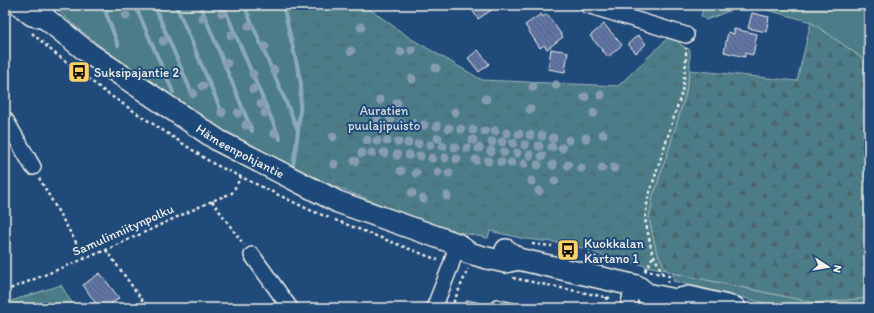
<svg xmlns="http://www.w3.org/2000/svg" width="874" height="313" font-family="Itim,sans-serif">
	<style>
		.green { fill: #4b7c88; stroke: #a0b6b8 }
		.forest { fill: url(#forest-firs); stroke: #a0b6b8 }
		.park { fill: url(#park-tufts); stroke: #a0b6b8 }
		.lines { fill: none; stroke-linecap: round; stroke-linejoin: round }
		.stream { stroke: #8aaabb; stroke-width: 4 }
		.building { fill: url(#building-back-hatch); stroke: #f4f1e8 }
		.lane-casing { stroke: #f4f1e8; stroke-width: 10 }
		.street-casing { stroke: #f4f1e8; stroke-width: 18 }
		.secondary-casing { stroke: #f4f1e8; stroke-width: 24 }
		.path { stroke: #f4f1e8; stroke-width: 2.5; stroke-dasharray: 3 3; stroke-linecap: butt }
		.lane { stroke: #1f4a7a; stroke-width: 7 }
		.street { stroke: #1f4a7a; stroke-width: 15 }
		.secondary { stroke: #1f4a7a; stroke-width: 21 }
		.tree { fill: #869caf }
		.labels { text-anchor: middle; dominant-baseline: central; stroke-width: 4; stroke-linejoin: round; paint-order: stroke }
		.poi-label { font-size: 13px; fill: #f4f1e8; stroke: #1f4a7a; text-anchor: start }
		.park-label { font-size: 13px; fill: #dbdfda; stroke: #1f4a7a }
		.street-label { font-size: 13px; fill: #f4f1e8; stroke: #1f4a7a }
	</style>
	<defs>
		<pattern id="forest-firs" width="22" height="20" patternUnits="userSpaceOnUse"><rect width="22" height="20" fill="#4b7c88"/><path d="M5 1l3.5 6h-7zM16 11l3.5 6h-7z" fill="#4a656a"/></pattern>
		<pattern id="park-tufts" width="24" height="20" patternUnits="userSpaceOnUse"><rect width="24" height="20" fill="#4b7c88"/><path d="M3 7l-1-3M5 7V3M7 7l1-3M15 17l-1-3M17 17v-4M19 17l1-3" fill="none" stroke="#4a656a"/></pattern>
		<pattern id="building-back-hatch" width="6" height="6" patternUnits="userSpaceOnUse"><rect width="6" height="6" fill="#5e75a5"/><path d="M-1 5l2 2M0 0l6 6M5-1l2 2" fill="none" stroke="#55617a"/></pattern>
	</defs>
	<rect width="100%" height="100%" fill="#1f4a7a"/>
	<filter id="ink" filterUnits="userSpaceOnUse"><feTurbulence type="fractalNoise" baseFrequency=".025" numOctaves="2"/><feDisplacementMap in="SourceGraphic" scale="8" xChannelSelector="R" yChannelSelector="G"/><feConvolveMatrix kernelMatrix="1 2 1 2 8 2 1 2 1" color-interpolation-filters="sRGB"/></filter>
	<g filter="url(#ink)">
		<path class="green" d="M53 5H283L297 65 301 84 300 112 296 147 292 168 245 143 196 116 100 46 68 20Z
			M704 5H744L706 20 701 16Z
			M749 5H869V63L811 22Z
			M673 273 816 303 869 298V308H785L673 281Z"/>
		<path class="forest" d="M811 22 869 63V298L816 303 669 272 666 270 656 250 649 218 653 197 685 96 690 70 797 81Z"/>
		<path class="park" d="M283 5H364L410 38 482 80 618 86 670 36 676 38 681 45 690 50V70L685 96 670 146 653 197 649 218 656 250 666 270 608 258 586 249 562 243 525 239 490 231 488 238 458 232 422 221 334 186 292 168 296 147 300 112 301 84 297 65Z
			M61 285 75 308H5V303Z"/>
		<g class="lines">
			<path class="stream" d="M103 5 118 45
				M135 5 173 92
				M154 5 193 96
				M176 5 223 115
				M200 5 252 131
				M223 5 280 139
				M244 5 298 130
				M283 5 297 65 301 84 300 112 296 147 292 171"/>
		</g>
		<path class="building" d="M469 5H499L478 19Z
			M752 13 769 17 766 32 748 28Z
			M541 14 543 17 547 14 563 37 547 49 544 45 540 48 525 25Z
			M604 24 622 45 608 57 590 36Z
			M734 29 757 34 753 55 745 53V57L724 52 728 32 734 34Z
			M638 35 646 44 636 53 628 44Z
			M551 49 568 52 565 72 548 69Z
			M478 50 489 64 479 72 468 58Z
			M100 273 119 298 105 308H99L83 285Z
			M467 300 485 304 484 308H466Z"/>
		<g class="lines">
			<g class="lane-casing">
				<path id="lane" d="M496 303 517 308"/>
			</g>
			<g class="street-casing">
				<path id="street" d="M587 5 686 35
					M5 119 33 167
					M252 255 290 308
					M434 308 451 265 457 244
					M628 308 633 285"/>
			</g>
			<g class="secondary-casing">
				<g id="secondary">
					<path d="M20 5 32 15 45 18"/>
					<path id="s1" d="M38 5 40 6 45 18 90 54 219 141 338 202 457 244 469 253 487 258 505 262 518 259"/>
					<path d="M506 250 518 259 637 286 647 294 676 300 689 297 735 308"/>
				</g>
			</g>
			<path class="path" d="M32 33 52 51 108 94 212 163 312 211 330 218
				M39 178 85 258
				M212 201 244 245
				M335 220 438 260
				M532 244 552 246
				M106 250 148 308
				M588 255 609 261
				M644 270 669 276 668 283
				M645 270 650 263 653 256
				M663 274 652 252 645 219 648 198 682 92 686 63V48
				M513 278 610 298
				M5 291 106 250 212 201 232 193 241 177
				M606 297 608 308
				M5 306 6 308
				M451 308 468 269"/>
			<use href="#lane" class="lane"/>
			<use href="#street" class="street"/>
			<use href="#secondary" class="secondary"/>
		</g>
		<g class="tree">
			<circle cx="222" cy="13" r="4.5"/>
			<circle cx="126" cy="16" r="4.5"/>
			<circle cx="202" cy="18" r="4.5"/>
			<circle cx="249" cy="26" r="4.5"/>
			<circle cx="361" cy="27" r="4.5"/>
			<circle cx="231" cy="35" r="4.5"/>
			<circle cx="163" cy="41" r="4.5"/>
			<circle cx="265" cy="47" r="4.5"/>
			<circle cx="412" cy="50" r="4.5"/>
			<circle cx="351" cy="51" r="4.5"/>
			<circle cx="401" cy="52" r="4.5"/>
			<circle cx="227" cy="63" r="4.5"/>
			<circle cx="436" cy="68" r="4.5"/>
			<circle cx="274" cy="70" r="4.5"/>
			<circle cx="178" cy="71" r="4.5"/>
			<circle cx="253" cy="74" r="4.5"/>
			<circle cx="412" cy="79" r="4.5"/>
			<circle cx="556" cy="85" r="4.5"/>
			<circle cx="203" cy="86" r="4.5"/>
			<circle cx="533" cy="87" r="4.5"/>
			<circle cx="253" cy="89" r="4.5"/>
			<circle cx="193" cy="93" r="4.5"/>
			<circle cx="601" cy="95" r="4.5"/>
			<circle cx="585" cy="97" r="4.5"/>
			<circle cx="486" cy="99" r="4.5"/>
			<circle cx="380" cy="100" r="4.5"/>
			<circle cx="397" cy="103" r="4.5"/>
			<circle cx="261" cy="104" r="4.5"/>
			<circle cx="530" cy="109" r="4.5"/>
			<circle cx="222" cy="112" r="4.5"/>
			<circle cx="455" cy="112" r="4.5"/>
			<circle cx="238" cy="113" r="4.5"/>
			<circle cx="265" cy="113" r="4.5"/>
			<circle cx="594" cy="113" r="4.5"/>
			<circle cx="377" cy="120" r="4.5"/>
			<circle cx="390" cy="121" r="4.5"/>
			<circle cx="401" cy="123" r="4.5"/>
			<circle cx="413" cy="123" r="4.5"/>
			<circle cx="246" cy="125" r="4.5"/>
			<circle cx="424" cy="125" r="4.5"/>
			<circle cx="437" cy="126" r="4.5"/>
			<circle cx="449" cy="128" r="4.5"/>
			<circle cx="461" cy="129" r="4.5"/>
			<circle cx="473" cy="130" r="4.5"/>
			<circle cx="485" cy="131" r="4.5"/>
			<circle cx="495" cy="131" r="4.5"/>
			<circle cx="274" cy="133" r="4.5"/>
			<circle cx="507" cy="133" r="4.5"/>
			<circle cx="519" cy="134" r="4.5"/>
			<circle cx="603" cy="134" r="4.5"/>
			<circle cx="530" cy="135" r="4.5"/>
			<circle cx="542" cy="136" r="4.5"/>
			<circle cx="333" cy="137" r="4.5"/>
			<circle cx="438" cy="138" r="4.5"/>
			<circle cx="553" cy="138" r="4.5"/>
			<circle cx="586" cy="138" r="4.5"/>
			<circle cx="367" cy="140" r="4.5"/>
			<circle cx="473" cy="140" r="4.5"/>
			<circle cx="569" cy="140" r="4.5"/>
			<circle cx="377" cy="141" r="4.5"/>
			<circle cx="387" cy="141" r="4.5"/>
			<circle cx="398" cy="142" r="4.5"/>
			<circle cx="492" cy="142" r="4.5"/>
			<circle cx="502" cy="142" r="4.5"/>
			<circle cx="408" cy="143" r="4.5"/>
			<circle cx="513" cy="143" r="4.5"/>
			<circle cx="418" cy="144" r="4.5"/>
			<circle cx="430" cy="145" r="4.5"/>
			<circle cx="525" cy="145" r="4.5"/>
			<circle cx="443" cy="146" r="4.5"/>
			<circle cx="539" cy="146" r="4.5"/>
			<circle cx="455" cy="147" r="4.5"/>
			<circle cx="552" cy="147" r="4.5"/>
			<circle cx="467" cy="148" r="4.5"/>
			<circle cx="479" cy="148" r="4.5"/>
			<circle cx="562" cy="148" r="4.5"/>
			<circle cx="491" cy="151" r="4.5"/>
			<circle cx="504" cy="152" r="4.5"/>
			<circle cx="362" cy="153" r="4.5"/>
			<circle cx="372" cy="153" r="4.5"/>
			<circle cx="384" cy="153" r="4.5"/>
			<circle cx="517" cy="153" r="4.5"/>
			<circle cx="397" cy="155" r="4.5"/>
			<circle cx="409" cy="155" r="4.5"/>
			<circle cx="530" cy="155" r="4.5"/>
			<circle cx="420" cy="156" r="4.5"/>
			<circle cx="542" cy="156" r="4.5"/>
			<circle cx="432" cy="158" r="4.5"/>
			<circle cx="445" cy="158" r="4.5"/>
			<circle cx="457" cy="159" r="4.5"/>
			<circle cx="476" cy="160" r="4.5"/>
			<circle cx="355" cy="161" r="4.5"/>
			<circle cx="488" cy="161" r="4.5"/>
			<circle cx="501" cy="162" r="4.5"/>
			<circle cx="511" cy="163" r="4.5"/>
			<circle cx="334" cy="164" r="4.5"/>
			<circle cx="524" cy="164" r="4.5"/>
			<circle cx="538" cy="165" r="4.5"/>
			<circle cx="553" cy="165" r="4.5"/>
			<circle cx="568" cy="165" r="4.5"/>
			<circle cx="581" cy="168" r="4.5"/>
			<circle cx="602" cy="168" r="4.5"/>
			<circle cx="614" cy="168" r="4.5"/>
			<circle cx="401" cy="171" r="4.5"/>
			<circle cx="438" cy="172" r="4.5"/>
			<circle cx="416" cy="173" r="4.5"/>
			<circle cx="449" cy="173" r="4.5"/>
			<circle cx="532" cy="181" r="4.5"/>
			<circle cx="555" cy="181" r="4.5"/>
			<circle cx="539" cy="191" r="4.5"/>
			<circle cx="412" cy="193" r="4.5"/>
			<circle cx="447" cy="196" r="4.5"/>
			<circle cx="423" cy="199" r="4.5"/>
		</g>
	</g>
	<defs>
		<g id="bus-square" transform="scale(1.15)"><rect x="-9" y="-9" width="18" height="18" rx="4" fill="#ffd166" stroke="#1f4a7a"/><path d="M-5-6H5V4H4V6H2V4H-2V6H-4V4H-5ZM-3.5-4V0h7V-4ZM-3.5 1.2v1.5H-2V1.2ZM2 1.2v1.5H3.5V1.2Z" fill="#111"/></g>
	</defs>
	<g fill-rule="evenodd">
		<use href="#bus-square" x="79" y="72"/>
		<use href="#bus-square" x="568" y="250"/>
	</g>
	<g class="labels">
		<g class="poi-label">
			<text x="94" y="72">Suksipajantie 2</text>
			<text x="584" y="243">Kuokkalan<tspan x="584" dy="15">Kartano 1</tspan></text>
		</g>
		<g class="park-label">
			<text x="384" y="110">Auratien<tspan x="384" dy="15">puulajipuisto</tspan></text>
		</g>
		<g class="street-label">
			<text stroke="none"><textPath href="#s1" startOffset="252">Hämeenpohjantie</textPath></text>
			<text transform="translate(123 230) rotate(-24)">Samulinniitynpolku</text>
		</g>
	</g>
	<rect width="874" height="313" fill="none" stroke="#1f4a7a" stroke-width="20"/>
	<rect x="10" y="10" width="854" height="293" fill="none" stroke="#f4f1e8" stroke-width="1.5" filter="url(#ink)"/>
	<g transform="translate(828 267) rotate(102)" stroke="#1f4a7a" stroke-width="3" paint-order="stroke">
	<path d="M0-3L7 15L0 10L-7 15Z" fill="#f4f1e8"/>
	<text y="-6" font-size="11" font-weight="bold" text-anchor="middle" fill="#f4f1e8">N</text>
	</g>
</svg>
